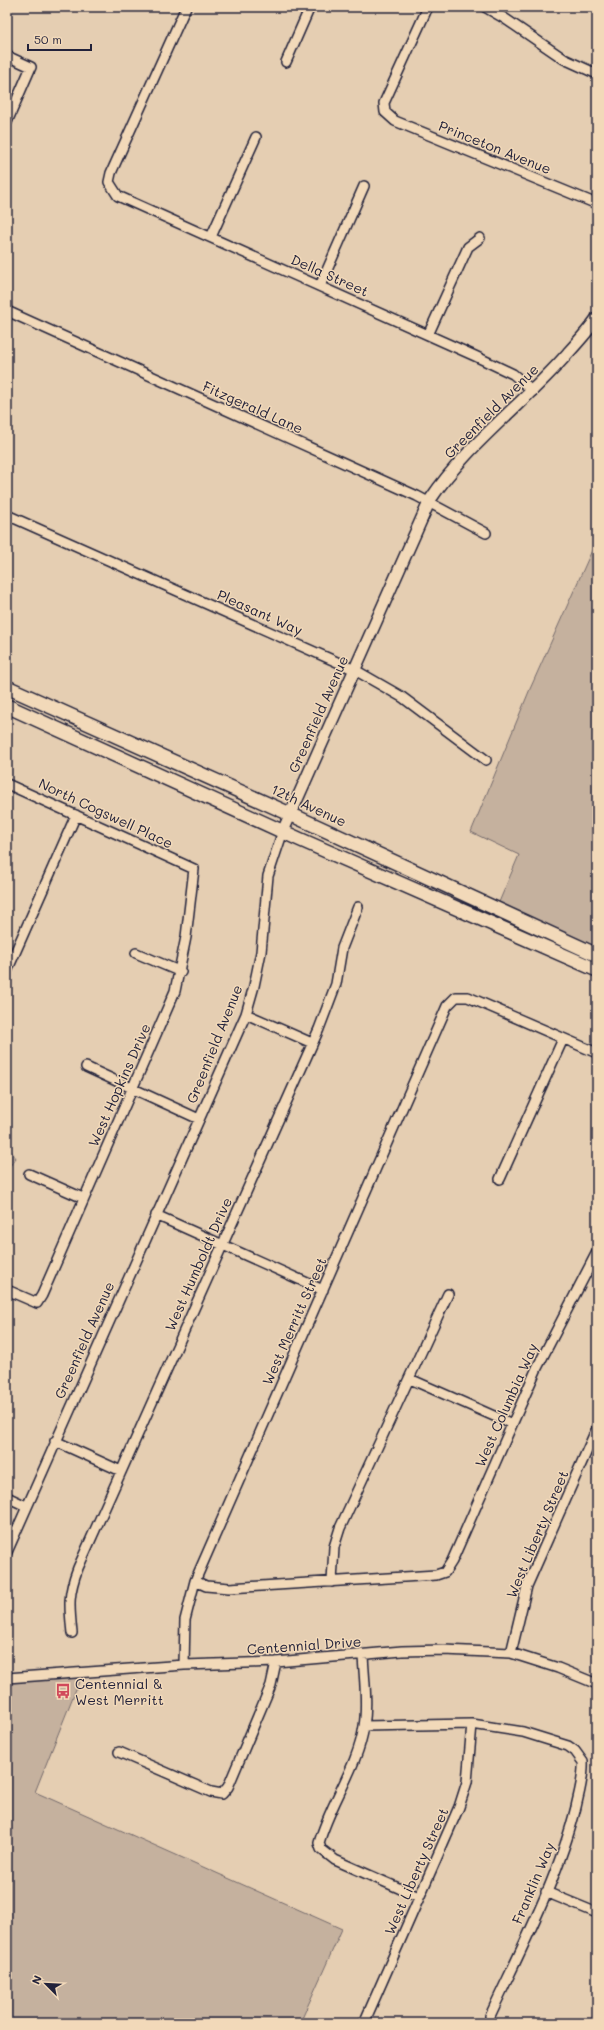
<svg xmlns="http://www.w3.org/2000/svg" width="604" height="2030" font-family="Mali,sans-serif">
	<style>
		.grass { fill: #c5b19e; stroke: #746a6c }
		.park { fill: url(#park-crowns); stroke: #746a6c }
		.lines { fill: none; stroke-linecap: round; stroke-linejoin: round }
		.minor-casing { stroke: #22223b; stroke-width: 12 }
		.tertiary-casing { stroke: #22223b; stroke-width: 14 }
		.secondary-casing { stroke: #22223b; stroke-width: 16 }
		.minor { stroke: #f2d9b9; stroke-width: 9 }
		.tertiary { stroke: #f2d9b9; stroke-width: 11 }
		.secondary { stroke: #f2d9b9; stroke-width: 13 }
		.labels { text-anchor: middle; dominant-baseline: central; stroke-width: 3; stroke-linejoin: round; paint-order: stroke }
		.street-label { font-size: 14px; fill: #22223b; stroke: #f2d9b9 }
		.poi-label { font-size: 14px; fill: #22223b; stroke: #f2d9b9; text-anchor: start }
	</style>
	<defs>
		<pattern id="park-crowns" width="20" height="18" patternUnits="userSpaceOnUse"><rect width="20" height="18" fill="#c5b19e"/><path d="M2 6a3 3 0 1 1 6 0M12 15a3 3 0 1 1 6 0" fill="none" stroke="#a09082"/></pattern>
	</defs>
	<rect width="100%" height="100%" fill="#e5ceb2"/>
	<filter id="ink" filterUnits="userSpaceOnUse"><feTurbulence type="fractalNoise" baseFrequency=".025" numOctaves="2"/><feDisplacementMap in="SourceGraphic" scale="8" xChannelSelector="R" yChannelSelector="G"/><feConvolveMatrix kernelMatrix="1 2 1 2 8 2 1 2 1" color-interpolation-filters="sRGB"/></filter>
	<g filter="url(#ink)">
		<path class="grass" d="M597 539V962L494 914 519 855 471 832 530 689Z
			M82 1674 35 1792 342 1929 300 2023H7V1679Z"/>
		<path class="park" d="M7 1145 16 1158 9 1167 7 1177Z"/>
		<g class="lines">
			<g class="minor-casing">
				<path id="minor" d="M186 7 111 173 109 182 118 196 475 356 513 374 533 391
					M428 7 384 103 385 112 395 121 597 204
					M485 7 504 18 564 59 597 74
					M7 56 31 67 7 122
					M286 62 310 7
					M211 237 256 137
					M320 286 364 186
					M7 311 417 496 486 533
					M428 335 468 247 480 238
					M7 515 355 670 402 697 486 760
					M7 784 194 869 186 937 175 991 42 1295 37 1303 7 1290
					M136 953 181 972
					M7 971 76 815
					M246 1014 312 1043
					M86 1067 199 1119
					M29 1174 83 1198
					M500 1179 563 1039
					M156 1215 323 1290
					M410 1379 512 1424
					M55 1441 121 1471
					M7 1497 26 1506
					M7 1552 246 1014 254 986 261 952 268 876 283 831
					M195 1581 206 1586 229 1588 436 1575 445 1572 452 1561 537 1368 597 1252
					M332 1582 334 1547 340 1528 448 1294
					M72 1633C69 1605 68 1594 78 1568L319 1029 336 984 342 948 358 907
					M511 1653 527 1586 597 1428
					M363 1655C364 1678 368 1703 364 1726 358 1767 330 1803 319 1843L321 1849 335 1860 419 1897
					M184 1665 185 1620 195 1581 447 1006 456 997H468L597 1053
					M7 1678 184 1665 276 1662 402 1651 444 1650 511 1653 558 1668 597 1684
					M364 1726 472 1724 523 1732 568 1746 575 1751 583 1762C584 1777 579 1793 576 1807 559 1877 520 1951 490 2016
					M119 1752 211 1792 222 1794 228 1787 271 1685 276 1662
					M546 1892 597 1913
					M364 2023 459 1807 467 1782 472 1724"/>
			</g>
			<g class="tertiary-casing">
				<path id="tertiary" d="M283 831 430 500C468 443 524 404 568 353 578 342 589 330 597 318"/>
			</g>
			<g class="secondary-casing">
				<path id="secondary" d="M7 687 290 814 597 955
					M7 706 299 839 597 970"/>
			</g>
			<use href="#minor" class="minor"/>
			<use href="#tertiary" class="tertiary"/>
			<use href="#secondary" class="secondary"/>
		</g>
	</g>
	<defs>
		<g id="bus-bare" transform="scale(1.2)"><path d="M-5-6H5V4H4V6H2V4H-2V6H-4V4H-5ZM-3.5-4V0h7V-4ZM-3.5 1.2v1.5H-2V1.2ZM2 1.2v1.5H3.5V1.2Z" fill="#d1495b" stroke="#f2d9b9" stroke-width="2.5" paint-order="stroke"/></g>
	</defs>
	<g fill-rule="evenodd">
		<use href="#bus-bare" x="63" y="1691"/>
	</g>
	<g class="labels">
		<g class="street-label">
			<text transform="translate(495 147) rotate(22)">Princeton Avenue</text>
			<text transform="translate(330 275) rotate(24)">Della Street</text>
			<text transform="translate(253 407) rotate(24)">Fitzgerald Lane</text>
			<text transform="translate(491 411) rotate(-45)">Greenfield Avenue</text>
			<text transform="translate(260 612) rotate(24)">Pleasant Way</text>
			<text transform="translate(318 714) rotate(-66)">Greenfield Avenue</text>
			<text transform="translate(309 805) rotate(25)">12th Avenue</text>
			<text transform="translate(106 813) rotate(25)">North Cogswell Place</text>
			<text transform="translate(214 1044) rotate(-68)">Greenfield Avenue</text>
			<text transform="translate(119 1085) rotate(-66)">West Hopkins Drive</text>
			<text transform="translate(198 1264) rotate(-66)">West Humboldt Drive</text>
			<text transform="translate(294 1321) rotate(-66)">West Merritt Street</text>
			<text transform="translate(84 1340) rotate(-66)">Greenfield Avenue</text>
			<text transform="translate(506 1405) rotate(-66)">West Columbia Way</text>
			<text transform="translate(537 1534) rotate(-67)">West Liberty Street</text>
			<text transform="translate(304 1645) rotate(-4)">Centennial Drive</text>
			<text transform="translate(416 1871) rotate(-66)">West Liberty Street</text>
			<text transform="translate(533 1883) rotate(-67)">Franklin Way</text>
		</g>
		<g class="poi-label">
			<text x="75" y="1683">Centennial &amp;<tspan x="75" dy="16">West Merritt</tspan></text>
		</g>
	</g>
	<rect width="604" height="2030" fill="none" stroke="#f2d9b9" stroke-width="24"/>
	<rect x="12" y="12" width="580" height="2006" fill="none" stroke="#22223b" stroke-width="1.5" filter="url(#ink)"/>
	<g transform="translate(46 1984) rotate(294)" stroke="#f2d9b9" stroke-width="3" paint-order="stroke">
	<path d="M0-3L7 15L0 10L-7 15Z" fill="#22223b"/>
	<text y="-6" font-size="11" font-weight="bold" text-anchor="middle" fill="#22223b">N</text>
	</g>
	<path d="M28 44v6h63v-6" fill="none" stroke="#22223b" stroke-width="2"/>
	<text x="34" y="44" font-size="12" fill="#22223b" stroke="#f2d9b9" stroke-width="3" paint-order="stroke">50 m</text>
</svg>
